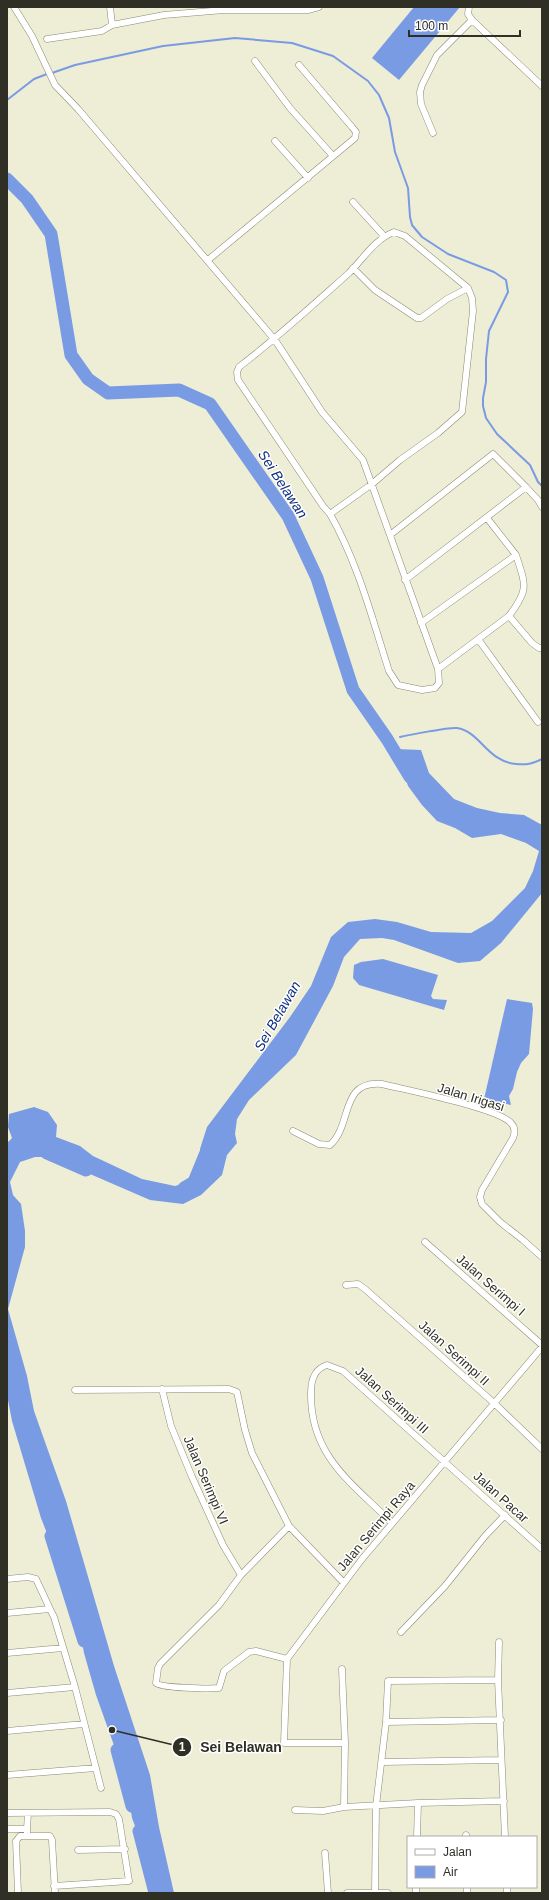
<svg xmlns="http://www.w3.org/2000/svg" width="549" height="1900" font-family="Helvetica,sans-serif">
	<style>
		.water { fill: #799be4 }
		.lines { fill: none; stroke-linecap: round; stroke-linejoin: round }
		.stream { stroke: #799be4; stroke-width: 2 }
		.river { stroke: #799be4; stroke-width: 13 }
		.street-casing { stroke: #8b8a74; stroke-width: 7 }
		.street { stroke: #fff; stroke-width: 6 }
		.labels { text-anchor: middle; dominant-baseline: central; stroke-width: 3; stroke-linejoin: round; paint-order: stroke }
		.street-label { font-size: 13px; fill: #2f2f25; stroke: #fff }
		.water-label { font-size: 14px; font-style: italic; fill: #0f2e80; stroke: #fff }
		.leader { fill: none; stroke: #2f2f25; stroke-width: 1.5 }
		.callout-dot { fill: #2f2f25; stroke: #fff; stroke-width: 1.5 }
		.mark-label { font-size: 12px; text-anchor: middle; font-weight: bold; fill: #fff }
		.callout-label { font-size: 14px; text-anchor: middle; font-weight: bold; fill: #2f2f25; stroke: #fff; stroke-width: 3; stroke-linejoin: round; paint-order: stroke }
	</style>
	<rect width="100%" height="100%" fill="#eeedd5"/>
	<path class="water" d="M414 7H460L399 80 372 58Z
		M396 749 421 750 429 773 454 799 477 808 500 813 524 815 542 825V893L501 943 480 961 458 963 394 940 382 938 360 939 344 957 333 986 296 1055 249 1100 237 1119 235 1134 237 1143 227 1155 222 1175 201 1195 183 1204 150 1200 90 1174 66 1161 53 1157H35L20 1162 10 1182 13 1195 21 1204 25 1231V1247L8 1309 27 1376 34 1411 66 1501 114 1666 150 1775 159 1827 174 1893H151V1877L145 1853 132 1818 126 1779 96 1695 84 1653 78 1620 69 1590 41 1518 12 1421 7 1395V1143L12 1138 8 1127 9 1114 34 1107 48 1112 57 1125 56 1137 80 1146 93 1156 142 1179 175 1186 193 1181 204 1163 200 1149 207 1127 290 1017 311 986 331 937 348 922 375 919 397 922 431 932 471 933 492 921 525 888 533 871 539 851 526 843 501 834 472 838 455 828 437 821 422 805 408 786Z
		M383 959 438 975 431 996 433 999 447 1000 444 1010 359 985 353 978 354 965 361 962Z
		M507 999 532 1003 533 1009 529 1054 521 1063 517 1072 513 1089 509 1096 511 1105 484 1099Z"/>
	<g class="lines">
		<path class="stream" d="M52 73 75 65 163 46 235 38 292 43 333 56 368 81 379 95 389 118 395 152 408 188 410 217 412 225 422 237 448 254 494 272 506 280 508 292 489 331 486 359V382L483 398V406L486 418 497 434 530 465 538 482 542 486
			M7 100 34 79 47 74
			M400 737C408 735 450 727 457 728 481 732 486 761 516 764 527 765 532 764 542 759"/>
		<path class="river" d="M7 179 27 199 51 234 71 355 88 379 108 393 179 390 210 404 288 516 317 578 353 690 387 739 410 777
			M47 1153 86 1170
			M184 1188 194 1182 210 1143
			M51 1536 84 1641
			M117 1750 132 1806
			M139 1831 155 1893"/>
		<g class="street-casing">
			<path id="street" d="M14 7 32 36 55 85 78 109 275 340 322 412 363 460 438 669 439 683 435 688 422 690 398 685 389 671C372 618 358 563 330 514
				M110 7 112 25
				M469 7 468 14 472 20 542 86
				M47 39 102 31 112 25 164 15 224 10H308L319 7
				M255 61 290 108 333 156
				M433 133 421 104 420 92 422 85 437 55 472 20
				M275 141 308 178
				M353 202 384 236
				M394 232 405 236 468 288 472 298 473 311 462 412 438 433 400 460 372 484 330 514 323 506 238 380 237 372 239 367C277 338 313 305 349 273 363 259 375 239 394 232Z
				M208 260 355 138 356 132 352 127 299 65
				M353 268 375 290 417 318H421L447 299 468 288
				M390 535 493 454 526 487
				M405 580 526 487 538 500 542 507
				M509 616C529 589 526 586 516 555
				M421 623 516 555 487 518
				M478 639 538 722
				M438 669 509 616 532 643 539 648H542
				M293 1131 319 1144 330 1145C353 1125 339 1080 382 1084 406 1090 498 1108 511 1123 515 1127 515 1133 513 1138L482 1190 480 1197 482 1204 500 1222 523 1240 542 1257
				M425 1242 542 1345
				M346 1285 358 1284 365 1289 494 1403 542 1449
				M162 1389 171 1426 192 1477 223 1545 241 1575
				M75 1390 229 1389 237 1392 245 1430 252 1453 289 1526 343 1582
				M392 1523C352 1483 310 1456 311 1393 311 1380 314 1369 327 1365L343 1371 542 1549
				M7 1579 28 1577 36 1579 50 1609
				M7 1613 50 1609 54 1617 75 1687 101 1788
				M401 1632 445 1586 485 1536 505 1515
				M499 1642 498 1680 505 1837
				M7 1653 63 1648
				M287 1659 256 1651 249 1652 224 1671 219 1688C210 1689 160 1688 156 1683L158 1668 160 1664 219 1605 241 1575 289 1526
				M342 1669 345 1743
				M7 1693 75 1687
				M386 1722 501 1720
				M7 1731 84 1724
				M382 1762 501 1760
				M7 1775 96 1768
				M344 1807 345 1743H284L287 1659 362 1559 542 1347
				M295 1810 323 1811 344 1807 418 1803 504 1801
				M7 1813 110 1812 116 1814 119 1819 129 1881 54 1886
				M7 1829H27L28 1813
				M27 1829V1836H50L52 1840 55 1893
				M466 1835V1837
				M417 1837 418 1803
				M78 1850 125 1849
				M325 1853 328 1893
				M467 1887V1893
				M375 1892 376 1806 386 1722 388 1681 498 1680
				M18 1893 16 1841 20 1836H27
				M347 1893H388
				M416 1893V1887
				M507 1893V1887"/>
		</g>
		<use href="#street" class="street"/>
	</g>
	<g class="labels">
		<g class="street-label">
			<text transform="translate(471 1097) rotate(17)">Jalan Irigasi</text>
			<text transform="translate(491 1285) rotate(41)">Jalan Serimpi I</text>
			<text transform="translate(454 1353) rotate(42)">Jalan Serimpi II</text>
			<text transform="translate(392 1400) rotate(42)">Jalan Serimpi III</text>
			<text transform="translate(206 1480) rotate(67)">Jalan Serimpi VI</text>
			<text transform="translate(501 1497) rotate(42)">Jalan Pacar</text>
			<text transform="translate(376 1526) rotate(-50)">Jalan Serimpi Raya</text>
		</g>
		<g class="water-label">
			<text transform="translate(283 484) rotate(57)">Sei Belawan</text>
			<text transform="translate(277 1016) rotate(-60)">Sei Belawan</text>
		</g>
	</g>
	<path class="leader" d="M112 1730L182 1747"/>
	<g class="callout-dot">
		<circle cx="112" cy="1730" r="4"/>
		<circle cx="182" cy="1747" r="10"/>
	</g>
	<g class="mark-label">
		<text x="182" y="1751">1</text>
	</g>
	<g class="callout-label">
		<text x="241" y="1752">Sei Belawan</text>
	</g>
	<rect width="549" height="1900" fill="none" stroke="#2f2f25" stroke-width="16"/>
	<rect x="407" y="1836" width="130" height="52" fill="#ffffff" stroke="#acaca8"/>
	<rect x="415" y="1849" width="20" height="6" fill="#ffffff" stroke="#acaca8"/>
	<text x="443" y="1856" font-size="12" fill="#2f2f25">Jalan</text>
	<rect x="415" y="1866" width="20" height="12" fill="#799be4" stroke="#acaca8"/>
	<text x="443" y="1876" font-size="12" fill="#2f2f25">Air</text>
	<path d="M409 30v6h111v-6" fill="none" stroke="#2f2f25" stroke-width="2"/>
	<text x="415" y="30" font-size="12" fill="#2f2f25" stroke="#ffffff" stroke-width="3" paint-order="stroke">100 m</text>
</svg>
